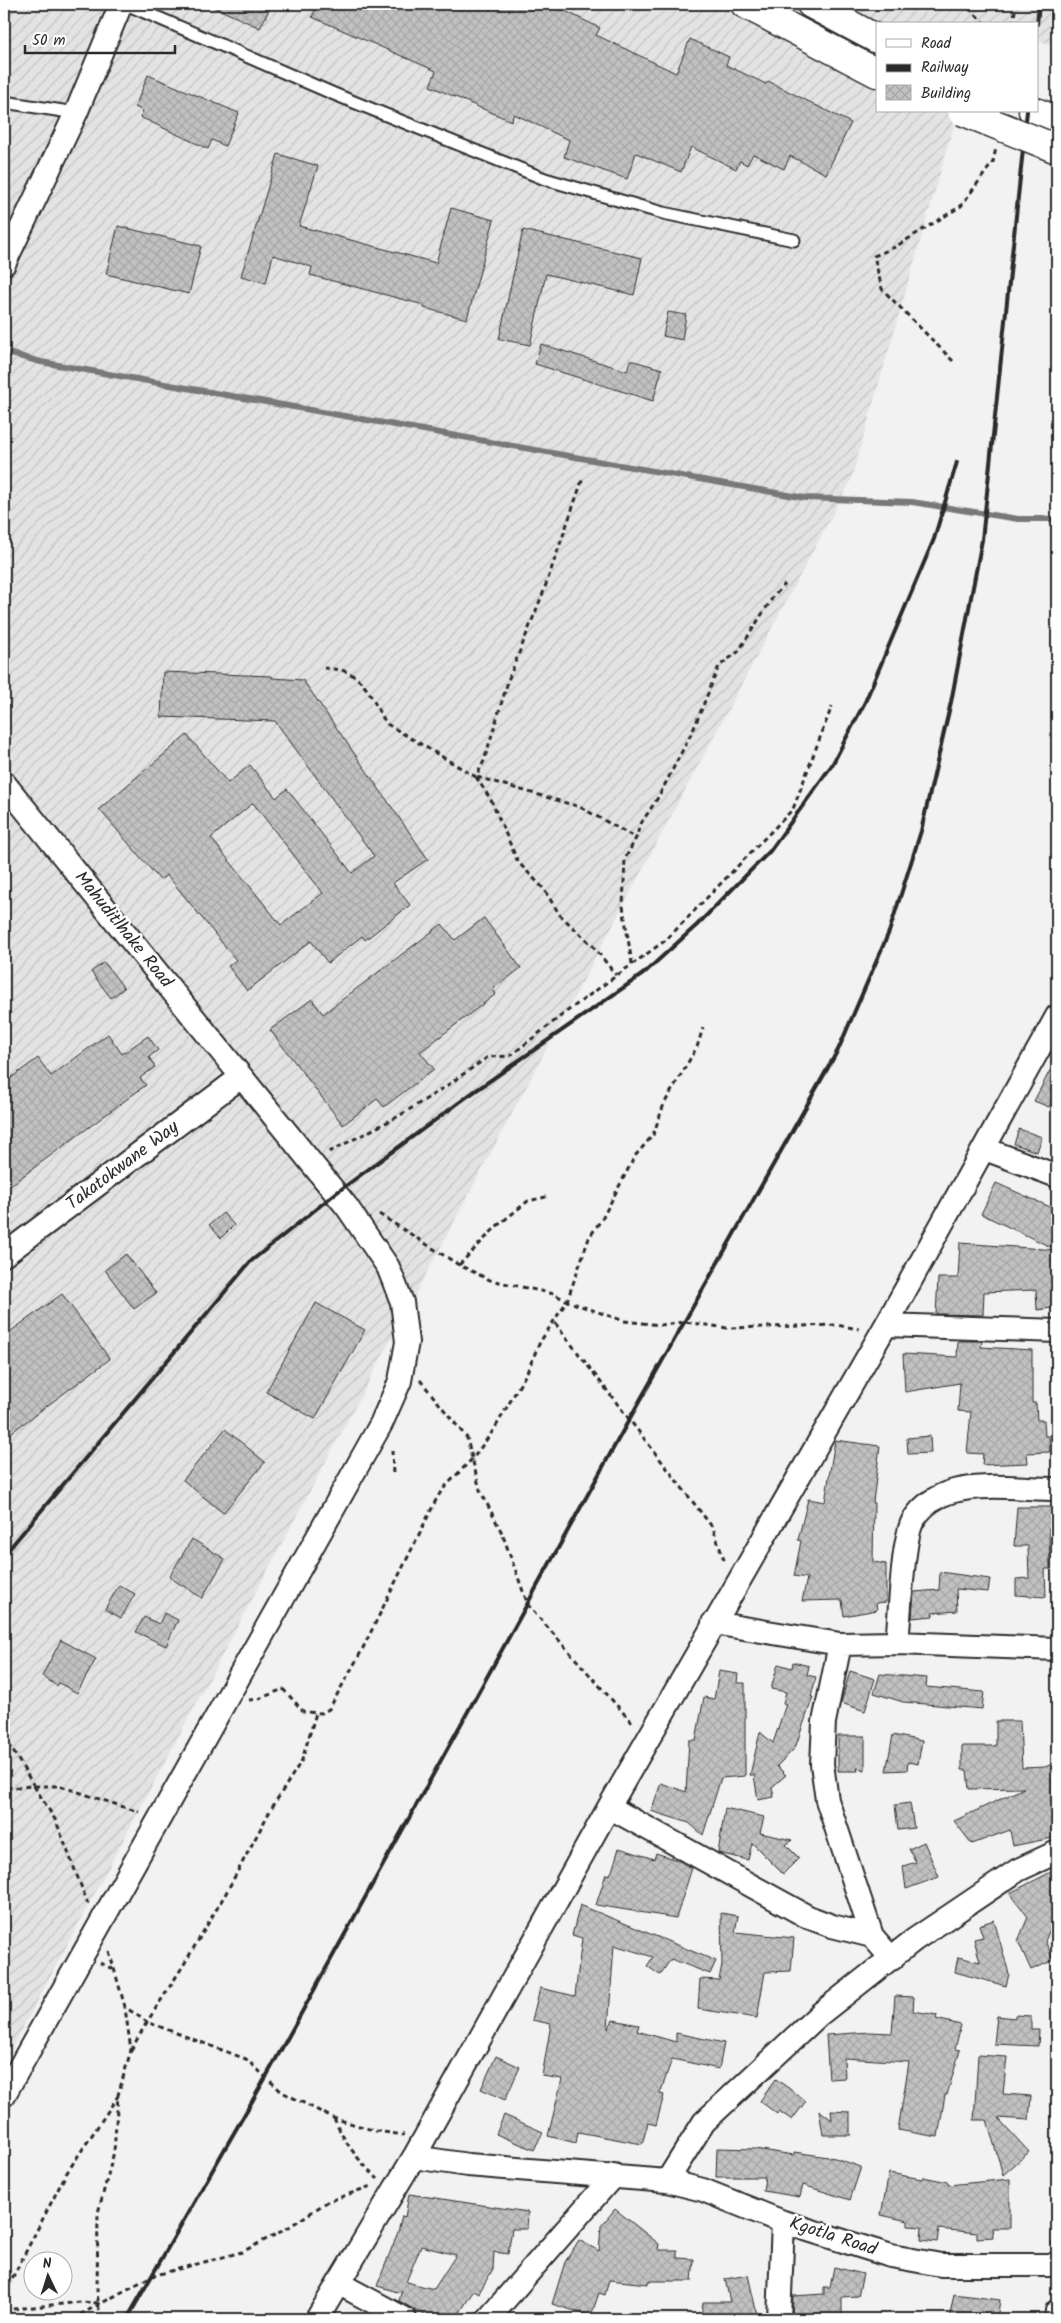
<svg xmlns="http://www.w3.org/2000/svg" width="1061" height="2323" font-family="Kalam,sans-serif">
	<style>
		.industrial { fill: url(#industrial-furrows) }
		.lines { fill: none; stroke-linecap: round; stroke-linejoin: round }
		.stream { stroke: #787878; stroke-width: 6 }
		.building { fill: url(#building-cross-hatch); stroke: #2b2b2b; fill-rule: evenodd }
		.service-casing { stroke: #2b2b2b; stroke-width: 15 }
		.minor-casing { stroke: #2b2b2b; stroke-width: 26 }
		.primary-casing { stroke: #2b2b2b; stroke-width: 31 }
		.path { stroke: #2b2b2b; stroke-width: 3; stroke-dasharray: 5 4; stroke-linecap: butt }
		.service { stroke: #fff; stroke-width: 11 }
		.minor { stroke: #fff; stroke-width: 22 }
		.primary { stroke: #fff; stroke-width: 28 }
		.rail { stroke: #2b2b2b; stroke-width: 4 }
		.primary-bridge-casing { stroke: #2b2b2b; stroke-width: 31; stroke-linecap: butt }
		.primary-bridge { stroke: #fff; stroke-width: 28 }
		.labels { text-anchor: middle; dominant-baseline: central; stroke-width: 5; stroke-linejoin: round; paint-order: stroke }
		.street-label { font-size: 18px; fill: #2b2b2b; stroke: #fff }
	</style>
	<defs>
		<pattern id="industrial-furrows" width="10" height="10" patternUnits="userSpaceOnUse" patternTransform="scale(1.25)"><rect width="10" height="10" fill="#e3e3e3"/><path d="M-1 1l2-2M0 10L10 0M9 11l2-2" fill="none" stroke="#c3c3c3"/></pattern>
		<pattern id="building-cross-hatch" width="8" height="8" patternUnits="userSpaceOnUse" patternTransform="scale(1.25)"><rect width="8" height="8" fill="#c1c1c1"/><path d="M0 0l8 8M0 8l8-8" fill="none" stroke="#a6a6a6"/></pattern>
	</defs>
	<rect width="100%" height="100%" fill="#f2f2f2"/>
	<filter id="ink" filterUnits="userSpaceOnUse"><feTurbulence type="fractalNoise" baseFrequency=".02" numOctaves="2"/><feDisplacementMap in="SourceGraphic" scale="10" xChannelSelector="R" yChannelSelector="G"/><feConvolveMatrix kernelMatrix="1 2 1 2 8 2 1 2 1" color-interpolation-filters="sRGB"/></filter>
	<g filter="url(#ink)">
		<path class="industrial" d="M4 4H1057V45L1037 41V24H877V111H958L851 480 4 2063Z"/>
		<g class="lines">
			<path class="stream" d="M4 352 41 362 805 498 912 502 1018 519H1057"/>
		</g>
		<path class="building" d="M207 4H272L260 28Z
			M318 4H563L561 9 600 28 596 35 676 73 690 39 729 57 726 65 766 84 768 81 851 123 826 174 790 156 784 169 753 154 747 165 740 161 736 169 691 147 681 172 636 153 627 179 564 157 569 140 514 114 511 121 430 86 436 71 312 17Z
			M148 75 239 113 225 146 212 140 208 149 140 117 143 111 135 107Z
			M278 154 318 166 299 226 436 263 451 208 494 220 467 319 424 308V305L310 275 312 267 273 255 266 283 241 276Z
			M118 226 201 246 189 294 106 274Z
			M523 230 642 258 634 295 546 274 530 345 499 339Z
			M668 312 686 315 682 340 663 336Z
			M541 344 627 371 630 360 662 369 653 401 535 364Z
			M163 672 272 676V678L303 680 428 859 393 883 410 905 365 940 362 936 328 963 311 941 247 991 228 966 236 960 167 875 160 880 99 809 187 735 228 783 250 765 276 798 287 789 352 873 374 856 275 721 161 717ZM253 803 323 893 281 925 211 838Z
			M484 918 521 968 493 989 496 994 420 1052 434 1069 384 1107 377 1099 343 1125 270 1030 312 999 323 1014 442 924 455 940Z
			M104 962 124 988 111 998 91 972Z
			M108 1034 122 1054 148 1036 158 1050 149 1057 155 1067 140 1078 146 1085 4 1190V1083L38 1058 51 1076Z
			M1057 1057V1087L1049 1107 1034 1101Z
			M1019 1129 1042 1137 1037 1152 1014 1144Z
			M996 1183 1057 1210V1299H1052V1308L1037 1310 1036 1290 984 1292 983 1315 936 1314 938 1278H958L960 1243 1057 1250 981 1214Z
			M223 1213 234 1225 221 1238 209 1225Z
			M126 1254 156 1293 134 1309 105 1270Z
			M62 1294 110 1359 4 1438V1336Z
			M316 1303 365 1330 315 1419 266 1392Z
			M958 1341H982L981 1347 1032 1350V1403H1036L1037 1420H1044L1045 1436H1049L1050 1452 1027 1453 1028 1463 982 1465 983 1454 967 1453 971 1412 958 1411 960 1383 905 1392 903 1354 957 1357Z
			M225 1429 265 1462 223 1513 183 1480Z
			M930 1436 931 1453 908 1454 907 1438Z
			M835 1440 880 1446 873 1502H874L873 1562 886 1564V1602L876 1603 877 1610 844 1616 842 1600 802 1601 807 1578 794 1576 801 1541 798 1540 808 1499 825 1502Z
			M1017 1507H1054V1528H1049L1050 1569H1045L1046 1597 1016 1595V1579L1029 1578 1028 1546H1014Z
			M192 1539 225 1559 202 1598 169 1577Z
			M940 1572 990 1579 988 1592 956 1589 957 1611 932 1613 933 1616 912 1618 914 1592 939 1590Z
			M119 1585 135 1594 121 1618 105 1609Z
			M164 1613 178 1620 166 1646 136 1632 144 1617 159 1624Z
			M61 1640 96 1659 77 1693 59 1683 57 1686 42 1676Z
			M793 1662 809 1666 807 1675 816 1677 811 1697H813L795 1748 777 1766 786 1775 772 1787 774 1797 758 1800 754 1775H750L760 1732 773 1743 786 1704 783 1703 786 1692 771 1689 778 1664 792 1668Z
			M719 1671 738 1674 737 1683H745V1776L721 1778 703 1835 689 1823 651 1811 661 1783 686 1792 689 1740H696L704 1697 714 1699Z
			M850 1671 875 1679 865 1711 841 1703Z
			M880 1674 927 1678 926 1687 984 1692 982 1709 903 1702 874 1693Z
			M996 1721H1020L1022 1768 1045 1767 1057 1762V1837L1013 1846 1010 1830 972 1844 954 1821 1024 1788 969 1789 967 1770H962V1746H996Z
			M893 1735 922 1741 918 1764 908 1762 907 1770 886 1771Z
			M838 1736H865V1770L857 1768 858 1771H838Z
			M910 1803 914 1828 898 1830 895 1805Z
			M725 1808 764 1817 760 1833 792 1840 786 1845 799 1858 783 1874 752 1843 748 1860 718 1853Z
			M924 1842 939 1877 906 1889 903 1866 916 1862 909 1849Z
			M619 1848 654 1859 656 1853 677 1860 692 1868 676 1918 596 1905 606 1874 609 1875 612 1871Z
			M1057 1869V1914L1045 1941 1054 1960 1031 1970 1018 1941 1028 1917 1010 1893Z
			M580 1905 716 1961 710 1974 671 1959 660 1975 647 1966 653 1957 614 1945 608 2029 613 2020 639 2025 637 2031 676 2042V2033L724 2043 719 2069 672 2059 660 2094 664 2095 656 2125 648 2123 642 2144 578 2132 576 2143 548 2136 562 2079 542 2076 551 2024 532 2020 540 1988 575 1996 582 1938 572 1935Z
			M721 1913 738 1916 735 1932 794 1938 791 1971 765 1972 757 2018 698 2009 700 1979 719 1980 722 1964Z
			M994 1920 1009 1974 1006 1986 955 1972 958 1957 980 1962 974 1939 983 1937 979 1925Z
			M895 1996 914 1997 913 2011 937 2015 936 2019 961 2025 955 2049 960 2050 947 2095H945L938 2137 898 2130 909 2062 844 2058 845 2078 829 2079 826 2035 870 2032 892 2033Z
			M1015 2015 1031 2016V2030H1039L1038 2046 994 2044 997 2016 1015 2018Z
			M978 2055 1007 2057 1003 2094 1031 2096 1029 2120 998 2118 1029 2152 1003 2175 987 2120H974Z
			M496 2056 520 2067 505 2100 481 2089Z
			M776 2079 806 2101 792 2120 779 2111 777 2114 760 2101Z
			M819 2110 832 2120 831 2111 850 2112V2134L852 2135H823Z
			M504 2115 543 2132 534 2150 496 2134Z
			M717 2148 755 2149 794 2155V2152L835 2158 861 2167 850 2200 803 2185 800 2197 763 2191 765 2177H716Z
			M889 2173 922 2179 923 2177 948 2182V2185L1010 2179V2228H992L993 2237 977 2238V2233L939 2229 937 2242 921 2240 922 2227 908 2226V2221L881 2215Z
			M409 2194 528 2212 527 2229H512L508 2254 494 2252 493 2269 479 2293 474 2290 456 2319H431L399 2301 402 2290 401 2293 377 2286 398 2232 402 2216 405 2217ZM421 2246 456 2255 434 2289 406 2282Z
			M615 2209 659 2244 658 2250H677V2258L694 2259 692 2281H648V2284L609 2280 605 2295 599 2293 591 2316 552 2304 565 2262 579 2240 599 2251 601 2226Z
			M834 2267 863 2274 858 2296 842 2297V2319H792L793 2296 824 2294V2287H830Z
			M748 2275 758 2319H701L703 2302H730L725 2279Z
			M954 2294 1000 2300 997 2319H949Z"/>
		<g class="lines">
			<g class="service-casing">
				<path id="service" d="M126 4 334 94 545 179 663 213 794 240
					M4 102 76 113"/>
			</g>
			<g class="minor-casing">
				<path id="minor" d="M4 264 76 113 121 4
					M4 783 347 1207 388 1267 402 1302 407 1342 403 1364 400 1381 381 1424 4 2095
					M985 1149 1057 1176
					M4 1255 241 1077
					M886 1325 1057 1331
					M713 1623 840 1644 897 1643 1057 1649
					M897 1643C900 1618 902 1536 914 1519 923 1505 938 1495 954 1491 984 1483 1026 1489 1057 1489
					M840 1644 824 1722 822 1764 827 1800 872 1936 892 1959
					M609 1807 808 1917 832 1926 872 1936
					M414 2157 468 2165 667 2181 703 2190 783 2222 891 2256 941 2265H1057
					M667 2181 704 2122 820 2014 914 1940 1018 1870 1057 1852
					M338 2283 405 2319
					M317 2319 414 2157 609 1807 886 1325 1057 1016
					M488 2319 614 2175
					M779 2319 783 2222
					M1056 2319 1057 2311"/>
			</g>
			<g class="primary-casing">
				<path id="primary" d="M745 4 877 73
					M811 4 877 39
					M1033 111 1057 120"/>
			</g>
			<path class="path" d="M961 4 972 11 985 24
				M1013 24 1016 4
				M953 361 882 289 874 256 895 247 961 206 993 162 996 148
				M324 668C331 669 341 669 347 672 369 682 374 706 387 724L476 777 484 761 509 678 543 593 583 478
				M476 777 491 800 518 862 543 888 560 915 593 946 616 975
				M477 777 580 807 636 838
				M632 964 623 906 625 859 636 838 640 825 659 796 694 728 719 666 738 652 773 597 785 584
				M329 1152 399 1116 439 1091 488 1057 510 1056 566 1012 666 940 793 809 832 706
				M379 1214 459 1265 490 1280 554 1294 567 1301 624 1321 660 1325 684 1322 727 1328 836 1325 859 1329
				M459 1265 497 1226 528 1201 550 1196
				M555 1323 713 1528 725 1563
				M420 1380 467 1438 480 1490 502 1533 528 1605 634 1725
				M392 1450 393 1475
				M249 1700 259 1699 283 1689 304 1712 322 1713 329 1709 361 1652 436 1500 442 1490 474 1457 495 1428 527 1372 540 1342 567 1301 589 1238 603 1217 635 1156 653 1135 664 1104 697 1047 703 1028
				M4 1736 34 1786 4 1788
				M34 1786 56 1821 88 1904
				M34 1786H60L139 1812
				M109 1951 125 2007 147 2022 183 1966 226 1893 271 1809 302 1760 316 1713
				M100 1963 113 1969
				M131 2050 147 2022 246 2059 282 2092 333 2118 376 2131 404 2135
				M334 2118C344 2143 359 2161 378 2179
				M1052 2245 1057 2234
				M4 2294 66 2174 118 2096
				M4 2310 81 2302 100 2303
				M72 2319 152 2276 242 2252 286 2229 327 2202 371 2186
				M100 2319 97 2291 98 2213 114 2152 118 2095 131 2050 125 2008"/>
			<use href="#service" class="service"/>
			<use href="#minor" class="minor"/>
			<use href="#primary" class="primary"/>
			<path class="rail" d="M1037 24 1039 4
				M4 1555 250 1262 336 1193 468 1096 643 974 697 925 770 851 832 765 865 702 934 539 957 462
				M127 2319 266 2077 630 1418 838 1050 889 932 921 831 951 702 982 540 1027 111"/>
			<g class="primary-bridge-casing">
				<path id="primary-bridge" d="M962 111 1057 149"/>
			</g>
			<use href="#primary-bridge" class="primary-bridge"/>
		</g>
	</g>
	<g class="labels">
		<g class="street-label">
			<text transform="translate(123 930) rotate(51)">Mahuditlhake Road</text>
			<text transform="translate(123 1166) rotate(-37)">Takatokwane Way</text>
			<text transform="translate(833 2237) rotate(18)">Kgotla Road</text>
		</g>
	</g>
	<rect width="1061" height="2323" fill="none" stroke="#fff" stroke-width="20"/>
	<rect x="10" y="10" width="1041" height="2303" fill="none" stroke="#2b2b2b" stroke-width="2" filter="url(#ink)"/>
	<rect x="876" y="22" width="162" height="90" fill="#ffffff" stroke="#aaaaaa"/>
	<rect x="886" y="39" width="25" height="8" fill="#ffffff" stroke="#aaaaaa"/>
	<text x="921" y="48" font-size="15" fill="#2b2b2b">Road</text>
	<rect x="886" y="64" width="25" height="8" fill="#2b2b2b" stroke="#aaaaaa"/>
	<text x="921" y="72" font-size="15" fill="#2b2b2b">Railway</text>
	<rect x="886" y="85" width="25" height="15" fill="url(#building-cross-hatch)" stroke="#aaaaaa"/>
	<text x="921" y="98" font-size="15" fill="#2b2b2b">Building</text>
	<g transform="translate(48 2276) rotate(356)"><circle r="24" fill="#ffffff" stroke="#aaaaaa"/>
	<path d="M0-4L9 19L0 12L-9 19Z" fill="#2b2b2b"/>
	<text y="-8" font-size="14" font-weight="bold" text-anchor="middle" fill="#2b2b2b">N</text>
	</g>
	<path d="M25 45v8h150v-8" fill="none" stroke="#2b2b2b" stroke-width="2.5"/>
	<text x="32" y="45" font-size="15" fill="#2b2b2b" stroke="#ffffff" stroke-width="4" paint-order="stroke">50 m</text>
</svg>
